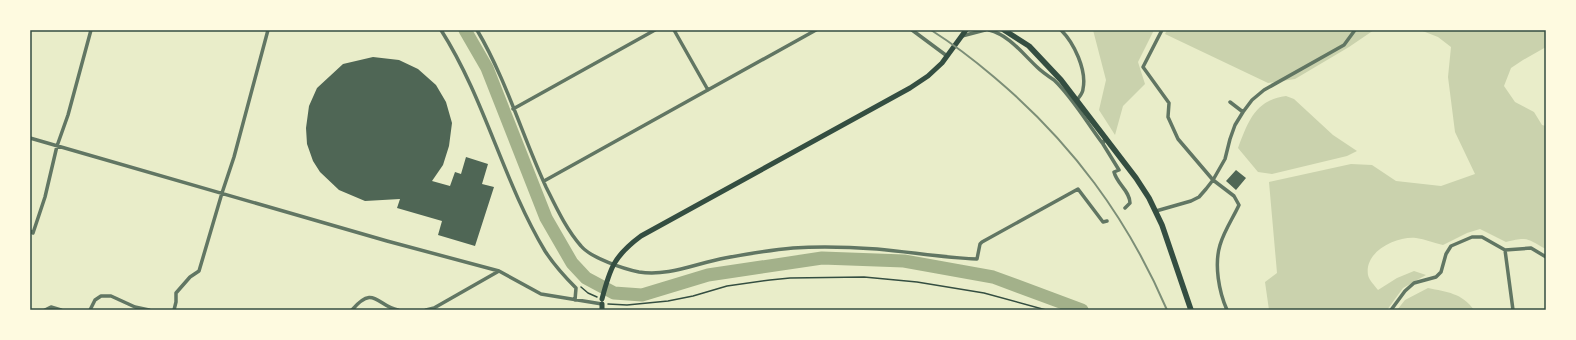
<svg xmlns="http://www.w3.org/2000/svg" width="1576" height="340" font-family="'Public Sans',sans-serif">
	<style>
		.green { fill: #cad2ad }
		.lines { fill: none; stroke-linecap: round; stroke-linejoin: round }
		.river { stroke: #a3b18a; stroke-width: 13 }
		.building { fill: #4f6655 }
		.path { stroke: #344e41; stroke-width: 1.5 }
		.minor { stroke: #617663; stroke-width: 3.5 }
		.secondary { stroke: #344e41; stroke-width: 5 }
		.primary { stroke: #344e41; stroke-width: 5.5 }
		.rail { stroke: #7c8e77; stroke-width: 2 }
		.neatline { fill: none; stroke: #344e41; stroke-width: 1.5 }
	</style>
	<rect width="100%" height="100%" fill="#e9edc9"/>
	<path class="green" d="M1093 30H1154L1138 62 1145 84 1123 106 1115 135 1099 110 1106 80Z
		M1167 30H1374L1349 47 1295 79 1268 83 1165 34Z
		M1420 30H1546V47L1523 60 1511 68 1504 86 1515 102 1534 112 1542 125 1546 126V249C1527 239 1528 236 1506 242L1480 229 1467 233 1443 245C1434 243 1425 239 1416 238 1397 236 1364 251 1368 275 1369 280 1375 286 1378 290L1397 278 1414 271 1426 275 1403 288 1387 310H1269L1265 282 1277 273 1269 182 1351 164 1372 165 1396 181 1441 186 1475 174 1455 132 1448 77 1451 47 1438 37Z
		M1286 96 1294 99 1333 135 1357 151 1347 156 1272 174 1258 172 1238 148C1248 122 1255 100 1286 96Z
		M1428 288C1447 292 1462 293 1474 310H1397L1405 300Z"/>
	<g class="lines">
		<path class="river" d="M465 30 487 68 546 218 572 263 586 278 614 293 642 295 708 275 822 258 904 261 993 277 1082 310"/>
	</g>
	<path class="building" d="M373 57 399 60 418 69 436 85 446 102 452 123 449 146 443 165 432 181 450 186 455 172 461 174 466 157 488 164 482 184 494 187 475 246 438 235 442 221 397 208 400 199 365 201 339 190 320 172 313 161 307 144 306 128 309 106 317 88 343 64Z
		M1236 170 1246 178 1236 190 1226 181Z"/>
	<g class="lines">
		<path class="path" d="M581 287 588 293 597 297
			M608 304 627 305 668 301 693 296 727 286 770 280 790 278 864 277 917 282 984 293 1046 310"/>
		<path class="minor" d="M441 30C485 99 503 181 545 251 554 265 565 277 576 288L575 300
			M477 30C506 79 522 135 546 187 556 207 566 229 581 246 591 258 624 269 639 272 668 277 697 263 725 258 747 254 771 250 793 248 820 246 850 247 877 249 911 252 944 258 977 259L980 244 982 242 1078 189 1103 222 1107 221
			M674 30 708 90
			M912 30 947 56
			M989 30C1009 35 1022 53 1037 67 1042 72 1048 76 1054 80 1073 98 1087 123 1103 144
			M1061 30C1074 43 1087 70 1083 89 1083 93 1080 96 1077 100
			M1162 30 1143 67 1169 103 1168 117 1178 139 1213 180 1234 196 1239 205C1233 218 1224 231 1220 245 1214 265 1219 292 1227 310
			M962 36 985 30
			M513 109 655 30
			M1243 112 1252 100 1264 90 1344 45 1355 30
			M30 138 387 241 499 271 541 294 602 304
			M1105 138 1103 144 1119 170 1114 172C1117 184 1130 191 1130 203L1125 208
			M544 181 816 30
			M1156 211 1191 201 1199 197 1206 189 1213 180 1225 159 1230 139 1235 125 1243 112 1230 102
			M30 231 33 233 45 197 57 146 68 115 91 30
			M1505 250 1513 310
			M45 310 51 307 61 310
			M90 310 95 300 101 296H111L135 307 149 310
			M174 310 176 302V293L190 277 199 271 222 193 234 157 268 30
			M352 310C374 284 377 306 398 310
			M426 310 434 308 499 271
			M1391 310 1405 291 1414 283 1436 277 1441 272 1446 254 1451 246 1472 237H1482L1505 250 1531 248 1546 257"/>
		<path class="secondary" d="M602 299C610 268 614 256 641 236L910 88 928 76 942 63 966 30
			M602 304V310"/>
		<path class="primary" d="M1004 30 1029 46 1061 80 1136 178 1149 198 1162 225 1191 310"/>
		<path class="rail" d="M931 30C953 44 974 60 994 77 1071 142 1127 217 1167 310"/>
	</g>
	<rect width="1576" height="340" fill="none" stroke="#fefae0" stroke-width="62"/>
	<rect x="31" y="31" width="1514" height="278" class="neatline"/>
</svg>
